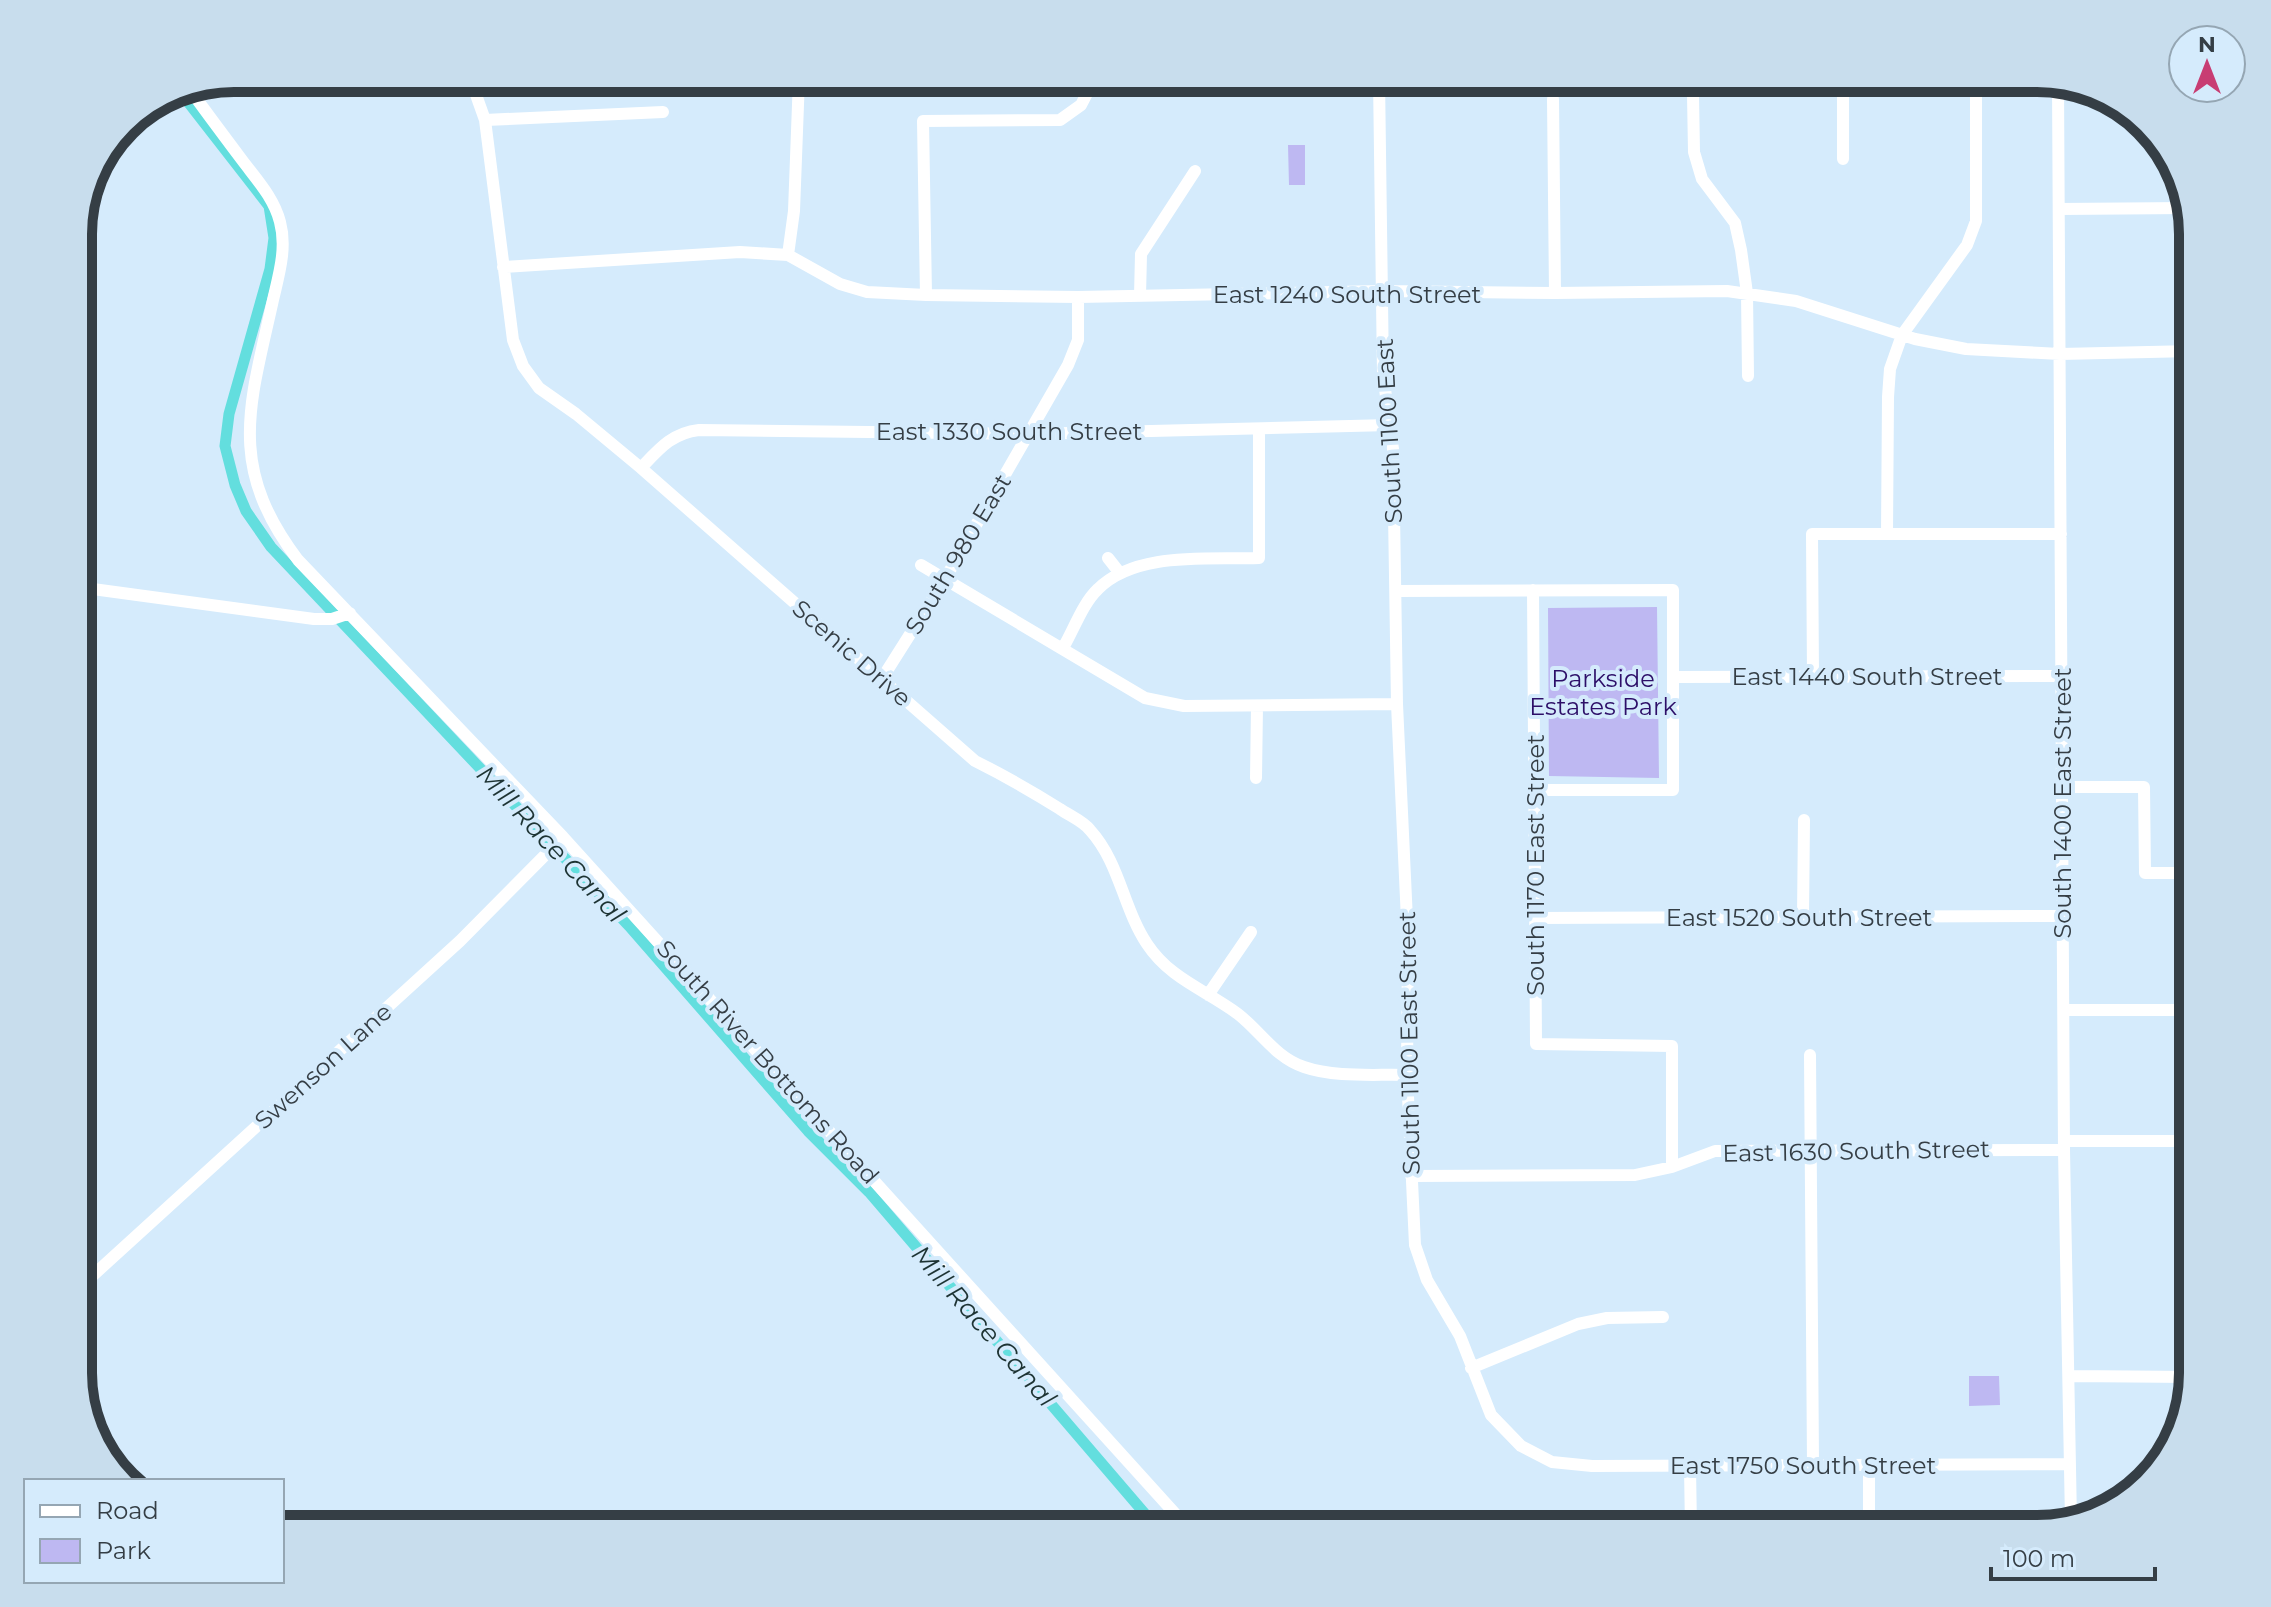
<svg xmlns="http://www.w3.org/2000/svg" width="2271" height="1607" font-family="Montserrat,sans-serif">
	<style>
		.green { fill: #beb8f2 }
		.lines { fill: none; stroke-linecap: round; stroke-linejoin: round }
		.canal { stroke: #63dede; stroke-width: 11 }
		.minor { stroke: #fff; stroke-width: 12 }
		.labels { text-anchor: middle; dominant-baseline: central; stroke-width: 8; stroke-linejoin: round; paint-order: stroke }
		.street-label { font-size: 24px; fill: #353e45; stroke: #d5ebfc }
		.park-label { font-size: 24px; fill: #2d0f68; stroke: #d5ebfc }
		.water-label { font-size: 26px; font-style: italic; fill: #1d3333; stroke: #d5ebfc }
		.rim { fill: none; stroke: #353e45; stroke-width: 10 }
	</style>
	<rect width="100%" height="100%" fill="#d5ebfc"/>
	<path class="green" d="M1288 145H1305V185H1289Z
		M1657 607 1659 778 1549 776 1548 608Z
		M1969 1376H1999L2000 1405 1969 1406Z"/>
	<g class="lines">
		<path class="canal" d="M178 89 269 206 274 238 270 269 229 414 225 446 235 485 246 511 271 547 629 926 808 1131 869 1192 1158 1529"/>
		<path class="minor" d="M470 78 485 120 513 340 523 366 539 388 576 414 641 468 975 761C1005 776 1033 792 1060 809 1070 816 1083 821 1090 830 1120 863 1123 908 1147 944 1170 979 1206 990 1238 1014 1261 1032 1276 1058 1304 1067 1336 1078 1374 1074 1407 1075
			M1379 78 1383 374 1393 449 1397 704 1408 942 1407 1075 1415 1245 1427 1280 1460 1336 1491 1415 1521 1446 1552 1462 1592 1466 2070 1464
			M1843 83V159
			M2058 85 2064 1150 2071 1521
			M188 87C206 112 224 136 242 160 257 180 274 198 280 222 287 248 279 274 273 300 250 405 226 465 298 560L563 837 1189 1529
			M1553 99 1555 293
			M485 120 663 112
			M2059 209 2187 208
			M788 255 794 211 799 78
			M503 267 740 252 788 255 840 284 867 292 926 295 1078 297 1383 291 1555 293 1727 291 1796 301 1915 339 1966 349 2060 354 2193 351
			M926 295 923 121 1060 120 1081 105 1095 78
			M1140 296 1141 254 1195 171
			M1748 376 1747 293 1741 250 1735 223 1702 179 1694 152 1693 95 1698 87 1711 84 2044 80
			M641 468C659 449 672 433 699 430L1030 434 1390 425
			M1887 534 1888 397 1890 369 1902 335 1967 245 1976 221V81
			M1108 558 1119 572
			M921 565 1145 698 1184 706 1397 704
			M78 587 314 619H332L350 613
			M1533 590 1536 1044 1672 1046V1167
			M1396 591 1673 590V790H1536
			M1063 648C1074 629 1083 603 1098 589 1136 551 1208 560 1259 558V429
			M1813 676 1812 534H2061
			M883 677 945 579 1068 365 1078 340V297
			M1673 677 2062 676
			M1256 778 1257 706
			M2062 787H2144L2145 873H2193
			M1803 916 1804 820
			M1536 918 2063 916
			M1208 995 1251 932
			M2064 1010H2193
			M1810 1055 1813 1464
			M2064 1141H2193
			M1411 1176 1635 1175 1672 1167 1715 1151 2064 1150
			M78 1289 460 941 563 837
			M1471 1368 1578 1324 1607 1318 1663 1317
			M2069 1376 2192 1377
			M1869 1465V1529
			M1690 1467 1691 1529"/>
	</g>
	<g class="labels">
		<g class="street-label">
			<text x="1347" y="294">East 1240 South Street</text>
			<text x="1009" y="431">East 1330 South Street</text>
			<text transform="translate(1389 431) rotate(-93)">South 1100 East</text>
			<text transform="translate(958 554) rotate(-59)">South 980 East</text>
			<text transform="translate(852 653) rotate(41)">Scenic Drive</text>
			<text x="1867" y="676">East 1440 South Street</text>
			<text transform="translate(2062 803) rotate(-90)">South 1400 East Street</text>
			<text transform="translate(1535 865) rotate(-90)">South 1170 East Street</text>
			<text x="1799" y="917">East 1520 South Street</text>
			<text transform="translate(1409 1043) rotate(-91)">South 1100 East Street</text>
			<text transform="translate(768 1062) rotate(48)">South River Bottoms Road</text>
			<text transform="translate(323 1066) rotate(-42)">Swenson Lane</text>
			<text transform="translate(1856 1151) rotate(-1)">East 1630 South Street</text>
			<text x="1803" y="1465">East 1750 South Street</text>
		</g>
		<g class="park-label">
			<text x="1603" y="678">Parkside<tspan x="1603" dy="28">Estates Park</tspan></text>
		</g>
		<g class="water-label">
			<text transform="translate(551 844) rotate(47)">Mill Race Canal</text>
			<text transform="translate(984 1326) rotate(49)">Mill Race Canal</text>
		</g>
	</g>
	<path d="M0 0H2271V1607H0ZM234 92H2037A142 142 0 0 1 2179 234V1373A142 142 0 0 1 2037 1515H234A142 142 0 0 1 92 1373V234A142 142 0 0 1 234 92Z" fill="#c8dded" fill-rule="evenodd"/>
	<path class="rim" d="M234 92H2037A142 142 0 0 1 2179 234V1373A142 142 0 0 1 2037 1515H234A142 142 0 0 1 92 1373V234A142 142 0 0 1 234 92Z"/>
	<rect x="24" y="1479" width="260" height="104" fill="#d5ebfc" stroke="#95a6b3" stroke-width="2"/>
	<rect x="40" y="1505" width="40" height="12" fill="#ffffff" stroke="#95a6b3" stroke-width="2"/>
	<text x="96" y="1519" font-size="24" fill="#353e45">Road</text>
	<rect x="40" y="1539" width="40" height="24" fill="#beb8f2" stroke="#95a6b3" stroke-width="2"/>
	<text x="96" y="1559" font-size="24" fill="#353e45">Park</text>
	<g transform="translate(2207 64)"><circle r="38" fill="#d5ebfc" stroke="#95a6b3" stroke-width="2"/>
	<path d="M0-6L14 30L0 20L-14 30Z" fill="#c83d73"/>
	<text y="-12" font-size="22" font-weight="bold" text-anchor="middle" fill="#353e45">N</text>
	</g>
	<path d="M1991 1567v12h164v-12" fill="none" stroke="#353e45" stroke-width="4"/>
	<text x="2003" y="1567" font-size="24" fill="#353e45" stroke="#d5ebfc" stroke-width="6" paint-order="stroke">100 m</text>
</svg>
